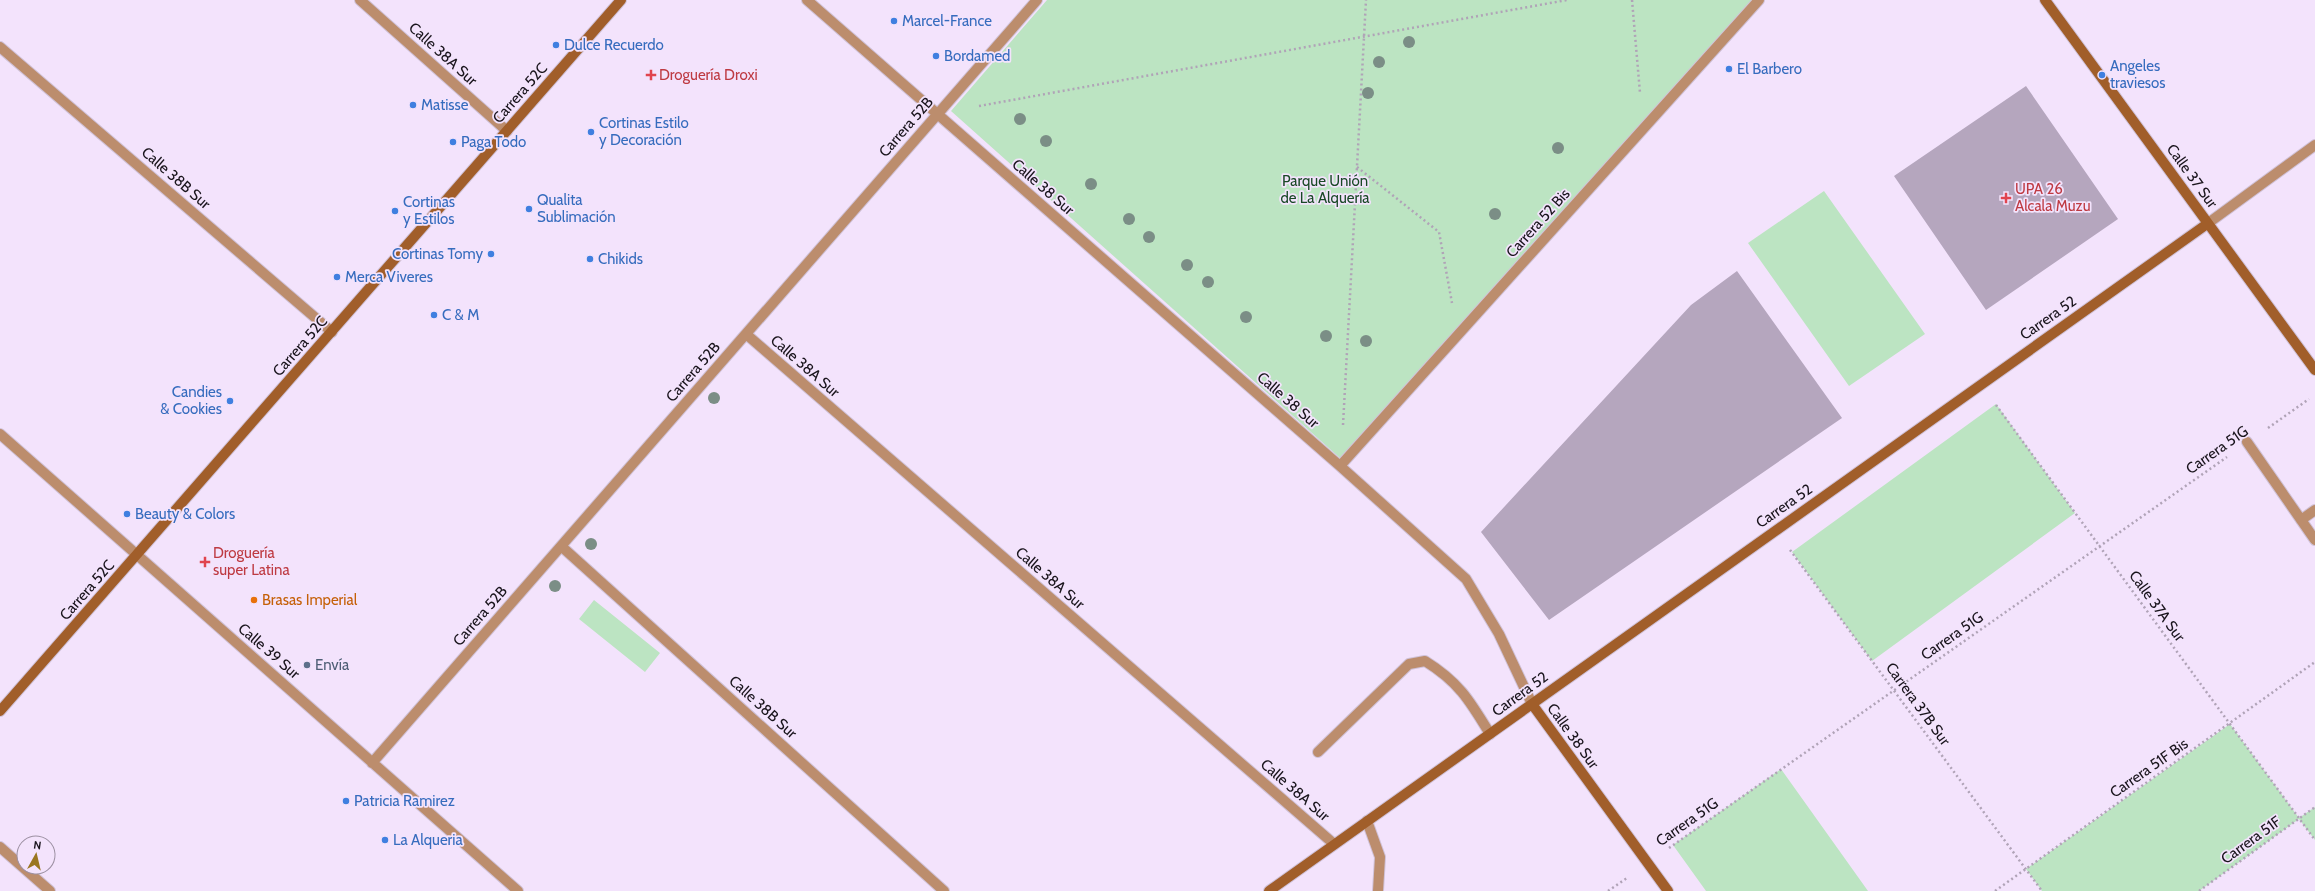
<svg xmlns="http://www.w3.org/2000/svg" width="2315" height="891" font-family="Cabin,sans-serif">
	<style>
		.green { fill: #bce4c2 }
		.building { fill: #b5a6be }
		.lines { fill: none; stroke-linecap: round; stroke-linejoin: round }
		.lane-casing { stroke: #d0c2d8; stroke-width: 12 }
		.street-casing { stroke: #d0c2d8; stroke-width: 12 }
		.secondary-casing { stroke: #d0c2d8; stroke-width: 12 }
		.path { stroke: #b0a3b7; stroke-width: 2.5; stroke-dasharray: 2 3; stroke-linecap: butt }
		.lane { stroke: #bc8d6d; stroke-width: 10 }
		.street { stroke: #bc8d6d; stroke-width: 10 }
		.secondary { stroke: #a15e2a; stroke-width: 10 }
		.tree { fill: #7b8e86 }
		.shop-dot { fill: #3f7fe0; stroke: #f3e3fc; stroke-width: 1.5 }
		.health-dot { fill: #e0444e; stroke: #f3e3fc; stroke-width: 1.5 }
		.food-dot { fill: #e8710a; stroke: #f3e3fc; stroke-width: 1.5 }
		.service-dot { fill: #5c6f8a; stroke: #f3e3fc; stroke-width: 1.5 }
		.labels { text-anchor: middle; dominant-baseline: central; stroke-width: 3.5; stroke-linejoin: round; paint-order: stroke }
		.shop-label { font-size: 15px; fill: #366cbe; stroke: #f3e3fc; text-anchor: start }
		.street-label { font-size: 15px; fill: #19141c; stroke: #f3e3fc }
		.health-label { font-size: 15px; fill: #be3a42; stroke: #f3e3fc; text-anchor: start }
		.park-label { font-size: 15px; fill: #194926; stroke: #f3e3fc }
		.food-label { font-size: 15px; fill: #c56008; stroke: #f3e3fc; text-anchor: start }
		.service-label { font-size: 15px; fill: #4e5e75; stroke: #f3e3fc; text-anchor: start }
	</style>
	<rect width="100%" height="100%" fill="#f3e3fc"/>
	<path class="green" d="M1047 0H1752L1340 458 951 111Z
		M1824 191 1925 334 1849 386 1748 243Z
		M1996 404 2075 513 1872 661 1792 552Z
		M594 600 660 653 645 672 579 619Z
		M2230 724 2299 818 2315 807V840L2299 819 2199 891H2042L2026 869Z
		M1781 769 1868 891H1706L1673 845Z"/>
	<path class="building" d="M2026 86 2118 219 1986 310 1894 176Z
		M1737 271 1842 418 1549 620 1481 532 1691 305Z"/>
	<g class="lines">
		<g class="lane-casing">
			<path id="lane" d="M1318 752 1409 664 1425 661C1459 682 1470 701 1490 734"/>
		</g>
		<g class="street-casing">
			<path id="street" d="M360 0 507 131
				M807 0 1340 466 1466 579 1499 634 1532 704
				M0 47 332 332
				M2207 224 2315 145
				M746 334 1334 844
				M0 434 518 891
				M2247 442 2315 540
				M1340 466 1759 0
				M2301 520 2315 510
				M561 546 944 891
				M372 763 1037 0
				M1367 821 1380 857 1378 891
				M0 847 50 891"/>
		</g>
		<g class="secondary-casing">
			<path id="secondary" d="M2045 0 2315 370
				M1532 704 1668 891
				M0 711 621 0
				M1269 891 2207 224"/>
		</g>
		<path class="path" d="M1632 0 1640 93
			M979 106 1567 0
			M1357 167 1439 232 1452 303
			M1996 405 2315 840
			M1343 425 1366 0
			M2268 428 2309 399
			M1790 550 2042 891
			M1669 848 2227 457
			M1608 891 1627 878
			M1995 891 2315 662
			M2199 891 2315 807"/>
		<use href="#lane" class="lane"/>
		<use href="#street" class="street"/>
		<use href="#secondary" class="secondary"/>
	</g>
	<g class="tree">
		<circle cx="1409" cy="42" r="6"/>
		<circle cx="1379" cy="62" r="6"/>
		<circle cx="1368" cy="93" r="6"/>
		<circle cx="1020" cy="119" r="6"/>
		<circle cx="1046" cy="141" r="6"/>
		<circle cx="1558" cy="148" r="6"/>
		<circle cx="1091" cy="184" r="6"/>
		<circle cx="1495" cy="214" r="6"/>
		<circle cx="1129" cy="219" r="6"/>
		<circle cx="1149" cy="237" r="6"/>
		<circle cx="1187" cy="265" r="6"/>
		<circle cx="1208" cy="282" r="6"/>
		<circle cx="1246" cy="317" r="6"/>
		<circle cx="1326" cy="336" r="6"/>
		<circle cx="1366" cy="341" r="6"/>
		<circle cx="714" cy="398" r="6"/>
		<circle cx="591" cy="544" r="6"/>
		<circle cx="555" cy="586" r="6"/>
	</g>
	<g class="shop-dot">
		<circle cx="894" cy="21" r="4"/>
		<circle cx="556" cy="45" r="4"/>
		<circle cx="936" cy="56" r="4"/>
		<circle cx="1729" cy="69" r="4"/>
		<circle cx="2102" cy="75" r="4"/>
		<circle cx="413" cy="105" r="4"/>
		<circle cx="591" cy="132" r="4"/>
		<circle cx="453" cy="142" r="4"/>
		<circle cx="529" cy="209" r="4"/>
		<circle cx="395" cy="211" r="4"/>
		<circle cx="491" cy="254" r="4"/>
		<circle cx="590" cy="259" r="4"/>
		<circle cx="337" cy="277" r="4"/>
		<circle cx="434" cy="315" r="4"/>
		<circle cx="230" cy="401" r="4"/>
		<circle cx="127" cy="514" r="4"/>
		<circle cx="346" cy="801" r="4"/>
		<circle cx="385" cy="840" r="4"/>
	</g>
	<g class="health-dot">
		<path d="M649 69h4v4h4v4h-4v4h-4v-4h-4v-4h4z"/>
		<path d="M2004 192h4v4h4v4h-4v4h-4v-4h-4v-4h4z"/>
		<path d="M203 556h4v4h4v4h-4v4h-4v-4h-4v-4h4z"/>
	</g>
	<circle class="food-dot" cx="254" cy="600" r="4"/>
	<circle class="service-dot" cx="307" cy="665" r="4"/>
	<g class="labels">
		<g class="shop-label">
			<text x="902" y="21">Marcel-France</text>
			<text x="564" y="45">Dulce Recuerdo</text>
			<text x="944" y="56">Bordamed</text>
			<text x="2110" y="66">Angeles<tspan x="2110" dy="17">traviesos</tspan></text>
			<text x="1737" y="69">El Barbero</text>
			<text x="421" y="105">Matisse</text>
			<text x="599" y="123">Cortinas Estilo<tspan x="599" dy="17">y Decoración</tspan></text>
			<text x="461" y="142">Paga Todo</text>
			<text x="537" y="200">Qualita<tspan x="537" dy="17">Sublimación</tspan></text>
			<text x="403" y="202">Cortinas<tspan x="403" dy="17">y Estilos</tspan></text>
			<text x="483" y="254" text-anchor="end">Cortinas Tomy</text>
			<text x="598" y="259">Chikids</text>
			<text x="345" y="277">Merca Viveres</text>
			<text x="442" y="315">C &amp; M</text>
			<text x="222" y="392" text-anchor="end">Candies<tspan x="222" dy="17">&amp; Cookies</tspan></text>
			<text x="135" y="514">Beauty &amp; Colors</text>
			<text x="354" y="801">Patricia Ramirez</text>
			<text x="393" y="840">La Alqueria</text>
		</g>
		<g class="street-label">
			<text transform="translate(443 54) rotate(42)">Calle 38A Sur</text>
			<text transform="translate(520 93) rotate(-49)">Carrera 52C</text>
			<text transform="translate(906 127) rotate(-49)">Carrera 52B</text>
			<text transform="translate(2192 176) rotate(54)">Calle 37 Sur</text>
			<text transform="translate(176 178) rotate(41)">Calle 38B Sur</text>
			<text transform="translate(1043 187) rotate(41)">Calle 38 Sur</text>
			<text transform="translate(1538 223) rotate(-48)">Carrera 52 Bis</text>
			<text transform="translate(2048 318) rotate(-35)">Carrera 52</text>
			<text transform="translate(300 346) rotate(-49)">Carrera 52C</text>
			<text transform="translate(805 366) rotate(41)">Calle 38A Sur</text>
			<text transform="translate(693 372) rotate(-49)">Carrera 52B</text>
			<text transform="translate(1288 400) rotate(41)">Calle 38 Sur</text>
			<text transform="translate(2217 450) rotate(-35)">Carrera 51G</text>
			<text transform="translate(1784 506) rotate(-35)">Carrera 52</text>
			<text transform="translate(1050 578) rotate(41)">Calle 38A Sur</text>
			<text transform="translate(87 590) rotate(-49)">Carrera 52C</text>
			<text transform="translate(2157 606) rotate(54)">Calle 37A Sur</text>
			<text transform="translate(480 616) rotate(-49)">Carrera 52B</text>
			<text transform="translate(1952 636) rotate(-35)">Carrera 51G</text>
			<text transform="translate(269 651) rotate(41)">Calle 39 Sur</text>
			<text transform="translate(1520 694) rotate(-36)">Carrera 52</text>
			<text transform="translate(1918 704) rotate(54)">Carrera 37B Sur</text>
			<text transform="translate(763 707) rotate(42)">Calle 38B Sur</text>
			<text transform="translate(1573 736) rotate(54)">Calle 38 Sur</text>
			<text transform="translate(2149 768) rotate(-35)">Carrera 51F Bis</text>
			<text transform="translate(1295 790) rotate(41)">Calle 38A Sur</text>
			<text transform="translate(1687 822) rotate(-35)">Carrera 51G</text>
			<text transform="translate(2251 840) rotate(-36)">Carrera 51F</text>
		</g>
		<g class="health-label">
			<text x="659" y="75">Droguería Droxi</text>
			<text x="2015" y="189">UPA 26<tspan x="2015" dy="17">Alcala Muzu</tspan></text>
			<text x="213" y="553">Droguería<tspan x="213" dy="17">super Latina</tspan></text>
		</g>
		<g class="park-label">
			<text x="1325" y="181">Parque Unión<tspan x="1325" dy="17">de La Alquería</tspan></text>
		</g>
		<g class="food-label">
			<text x="262" y="600">Brasas Imperial</text>
		</g>
		<g class="service-label">
			<text x="315" y="665">Envía</text>
		</g>
	</g>
	<g transform="translate(36 855) rotate(8)"><circle r="19" fill="#f3e3fc" stroke="#9c90a2"/>
	<path d="M0-3L7 15L0 10L-7 15Z" fill="#9a7621"/>
	<text y="-6" font-size="11" font-weight="bold" text-anchor="middle" fill="#19141c">N</text>
	</g>
</svg>
